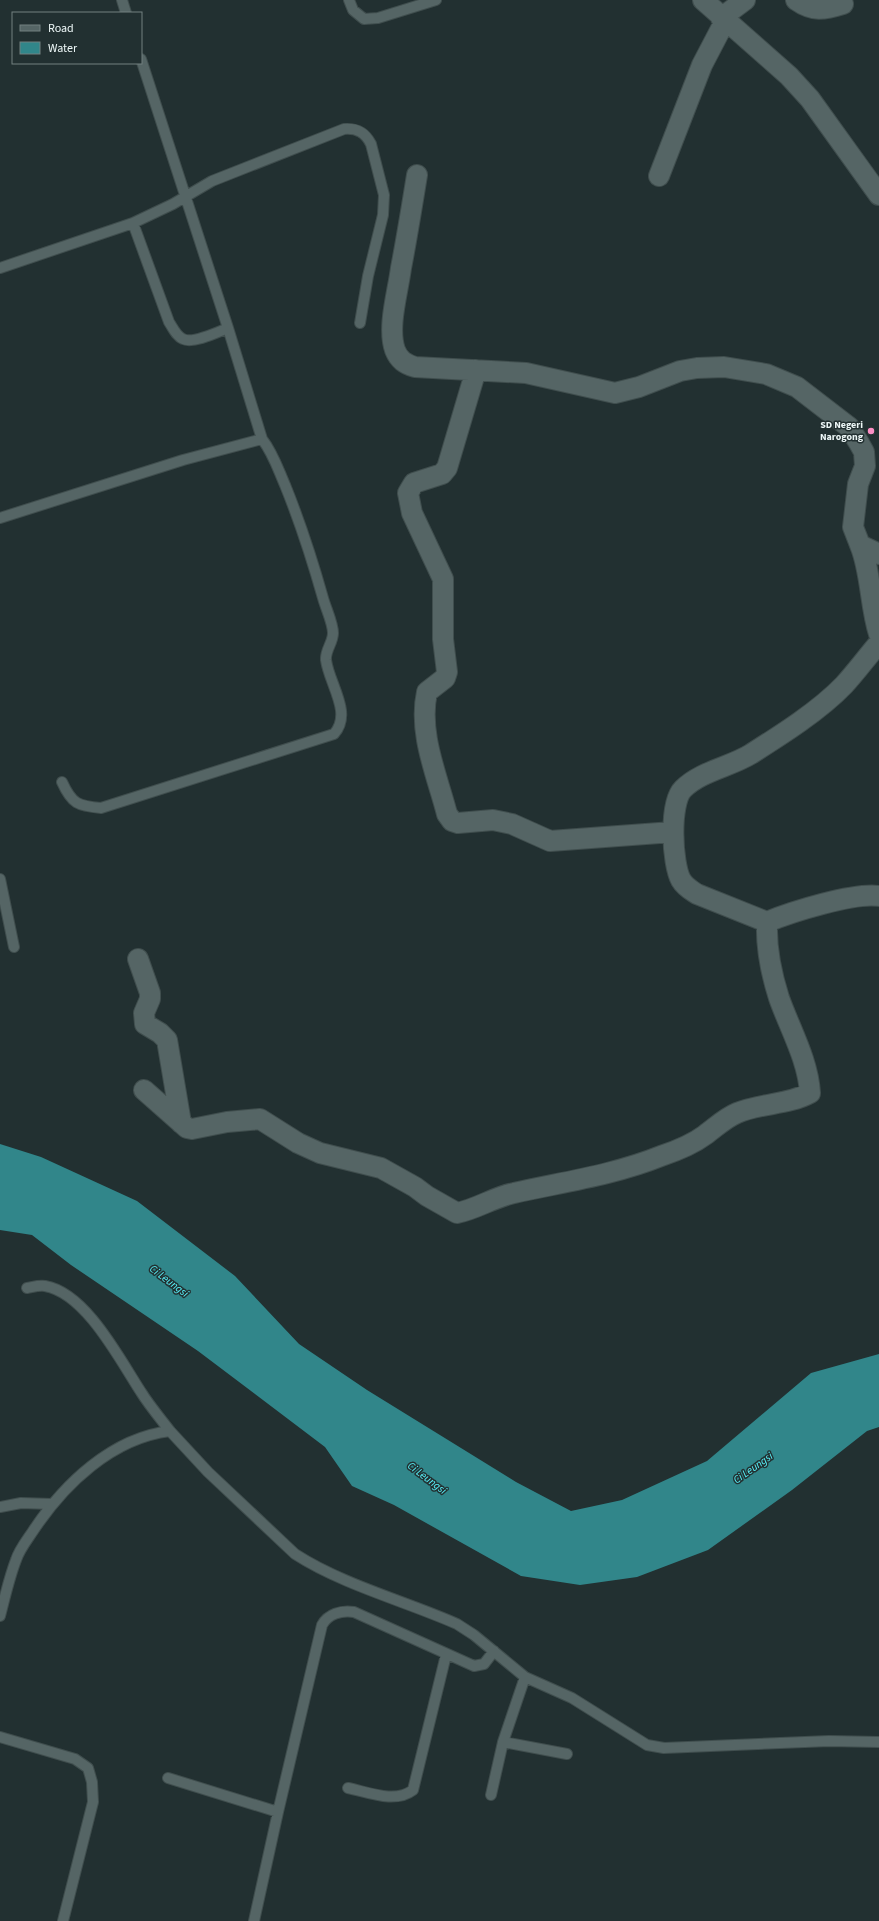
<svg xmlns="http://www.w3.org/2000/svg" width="879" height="1921" font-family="'Source Sans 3',sans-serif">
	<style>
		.water { fill: #31868a }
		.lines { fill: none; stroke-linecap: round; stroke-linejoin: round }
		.service-casing { stroke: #404e4e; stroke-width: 12 }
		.minor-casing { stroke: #404e4e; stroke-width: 22 }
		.service { stroke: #556565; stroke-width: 10 }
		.minor { stroke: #556565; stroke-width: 20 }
		.poi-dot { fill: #fb8fc4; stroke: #223031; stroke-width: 1.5 }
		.labels { text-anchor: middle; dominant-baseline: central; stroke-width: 3; stroke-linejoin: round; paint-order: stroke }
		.poi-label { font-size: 10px; font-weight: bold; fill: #edf7f7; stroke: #223031; text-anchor: end }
		.water-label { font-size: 11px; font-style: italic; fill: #58f6fe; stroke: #223031 }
	</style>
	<rect width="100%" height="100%" fill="#223031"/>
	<path class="water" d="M0 1144 41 1157 137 1201 235 1276 299 1344 367 1390 516 1482 571 1511 622 1500 707 1461 811 1373 879 1354V1427L867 1431 792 1490 708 1550 637 1577 580 1585 521 1576 394 1505 352 1486 325 1447 198 1351 71 1265 32 1235 0 1230Z"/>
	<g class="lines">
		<g class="service-casing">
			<path id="service" d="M122 0 126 13
				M349 0 353 10 364 19 378 18 436 0
				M133 223 169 322C173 328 176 336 183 339 193 344 218 332 228 328
				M0 268 133 223 173 204 212 181 344 129C357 128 365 132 371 144L384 195 383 215 368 276 360 323
				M0 518 183 460 262 439 228 328 141 59
				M62 782C72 804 78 806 101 808L334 734C353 713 329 684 326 660 325 650 333 643 333 633 333 623 326 609 323 598 312 559 300 522 285 485 278 469 273 453 262 439
				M0 879 14 947
				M27 1288C33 1287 39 1285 45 1286 86 1293 120 1360 141 1392 149 1405 160 1418 170 1431
				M0 1507 21 1503 52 1504
				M0 1616C5 1597 9 1578 16 1560 19 1550 27 1540 33 1531 64 1484 112 1438 170 1431L208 1472 295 1554C343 1585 405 1601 457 1624L474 1635 525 1677 572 1698 647 1745 664 1748 829 1741 879 1742
				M0 1737 75 1759 88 1768 92 1782 93 1802 63 1921
				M503 1742 567 1754
				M168 1778 278 1812 254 1921
				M348 1788C368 1792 395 1804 413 1790L446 1655
				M491 1795 503 1742 525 1677
				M278 1812 322 1625C328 1614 341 1610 354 1612L474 1666 484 1664 494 1651"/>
		</g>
		<g class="minor-casing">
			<path id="minor" d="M703 0 789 76 810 99 879 195
				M796 0C813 12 824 10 843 4
				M721 18 745 0
				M417 175C412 206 407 237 401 268 398 292 387 327 395 350 399 360 405 364 415 367L526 373 615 393 639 387 680 371 697 368 724 367 766 374 797 387 849 427 859 443 864 452 865 466 858 484 853 527 860 545 879 554
				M659 176 702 65 725 21
				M476 370 447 468 442 474 414 483 408 493 412 513 443 579V639L447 672 445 678 427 692C418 733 437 775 447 814L452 821 458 823 493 820 512 824 550 841 673 832
				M860 545C871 571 870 606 879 634
				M767 922 697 894C691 890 685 887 681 880 672 864 669 803 683 789 701 771 730 767 751 754 781 735 819 711 844 685 856 672 867 657 879 643
				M138 959 150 993V999L144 1013 145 1024 160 1033 167 1040 181 1123
				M144 1090 187 1128 192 1129 227 1122 260 1119 298 1143 320 1153 381 1168 415 1187 427 1196 457 1213C477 1209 494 1197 514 1193 563 1182 614 1175 661 1156 676 1151 693 1144 705 1135 716 1127 725 1118 737 1113 761 1103 788 1105 810 1093 808 1060 790 1029 779 998 771 973 766 948 767 922 791 912 855 892 879 896"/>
		</g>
		<use href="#service" class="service"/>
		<use href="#minor" class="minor"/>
	</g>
	<circle class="poi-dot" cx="871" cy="431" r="4"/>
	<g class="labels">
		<g class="poi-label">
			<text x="863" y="425">SD Negeri<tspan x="863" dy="12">Narogong</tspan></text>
		</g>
		<g class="water-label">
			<text transform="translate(169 1281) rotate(37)">Ci Leungsi</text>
			<text transform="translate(753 1468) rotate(-35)">Ci Leungsi</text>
			<text transform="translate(427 1478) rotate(37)">Ci Leungsi</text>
		</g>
	</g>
	<rect x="12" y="12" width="130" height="52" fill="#223031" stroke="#738080"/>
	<rect x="20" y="25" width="20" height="6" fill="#556565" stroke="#738080"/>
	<text x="48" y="32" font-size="12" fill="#edf7f7">Road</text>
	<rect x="20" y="42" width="20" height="12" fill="#31868a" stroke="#738080"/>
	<text x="48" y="52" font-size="12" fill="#edf7f7">Water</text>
</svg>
